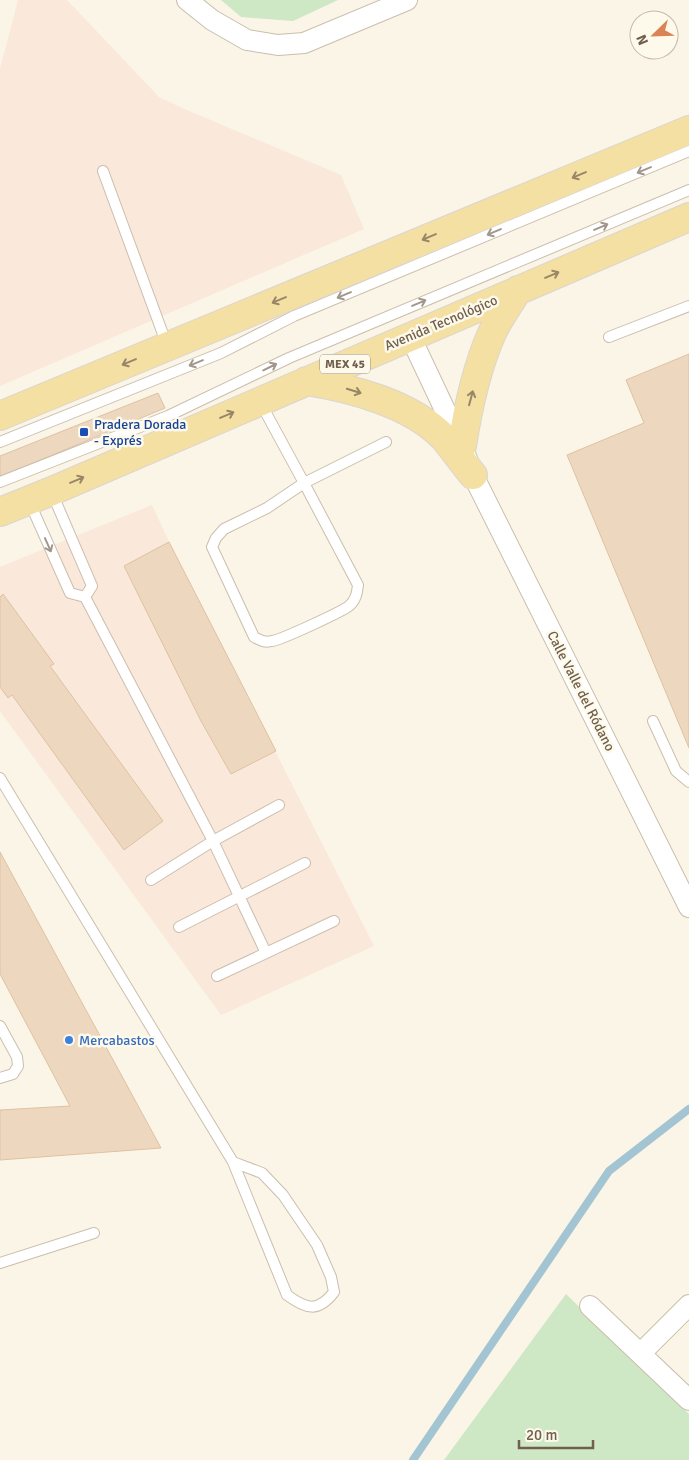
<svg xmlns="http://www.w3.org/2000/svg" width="689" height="1460" font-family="Signika,sans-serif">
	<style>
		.commercial { fill: #fae8da }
		.green { fill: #cee7c5 }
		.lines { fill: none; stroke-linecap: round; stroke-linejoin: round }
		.stream { stroke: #a3c5d3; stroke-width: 8 }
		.building { fill: #edd8bf; stroke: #dfc1a1 }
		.lane-casing { stroke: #cbbead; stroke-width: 12 }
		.street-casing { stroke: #cbbead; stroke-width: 22 }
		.primary-casing { stroke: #dad5d1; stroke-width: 30 }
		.lane { stroke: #fff; stroke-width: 10 }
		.street { stroke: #fff; stroke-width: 20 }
		.primary { stroke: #f4e0a3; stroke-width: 28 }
		.oneway { stroke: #a3978b }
		.oneway2 { stroke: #988667 }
		.transit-dot { fill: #1a4fb4; stroke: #fdf9eb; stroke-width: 2 }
		.shop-dot { fill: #3f7fe0; stroke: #fdf9eb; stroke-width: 2 }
		.labels { text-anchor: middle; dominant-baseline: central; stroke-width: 5; stroke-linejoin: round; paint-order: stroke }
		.shield { fill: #fdf9eb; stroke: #9b8d7c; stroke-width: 1 }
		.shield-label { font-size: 12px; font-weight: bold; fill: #715f4d }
		.street-label { font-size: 14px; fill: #715f4d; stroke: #fdf9eb }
		.transit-label { font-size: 14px; fill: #164399; stroke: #fdf9eb; text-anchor: start }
		.shop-label { font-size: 14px; fill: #366cbe; stroke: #fdf9eb; text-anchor: start }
	</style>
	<rect width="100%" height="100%" fill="#faf5e6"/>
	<path class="commercial" d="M18 0H67L159 97 182 108 341 175 364 229 0 386V69Z
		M152 505 169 542 374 946 221 1015 0 711V567Z"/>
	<path class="green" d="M221 0H338L293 21 241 17Z
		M566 1294 689 1414V1460H444Z"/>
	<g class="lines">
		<path class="stream" d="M413 1460 609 1171 689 1109"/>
	</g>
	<path class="building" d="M689 354V748L567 455 644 423 626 380Z
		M158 393 165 408 0 477V456Z
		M169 542 276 751 231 774 201 721 124 566Z
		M3 594 54 664 50 666 163 821 124 850 12 695 8 698 0 687V597Z
		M0 852 161 1148 0 1160V1110L70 1106 0 974Z"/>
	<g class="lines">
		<g class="lane-casing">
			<path id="lane" d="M103 171 167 345
				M609 337 689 306
				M260 402 304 483 386 442
				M0 442 221 353 294 316 689 151
				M0 482 168 416 289 358 689 190
				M304 483 358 585C357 593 356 600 349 606 341 612 281 640 272 641 264 643 260 640 254 637L212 547 216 538 224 529 267 508Z
				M52 493 92 586 85 597
				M29 501 70 593 85 597 213 841 266 953
				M653 721 676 771 689 782
				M0 778 233 1162 287 1295C306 1309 318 1313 334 1292L331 1277 317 1245 283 1195 262 1173 233 1162
				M151 880 213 841 279 805
				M179 927 305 863
				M217 976 334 921
				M0 1026 17 1057 18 1066 13 1074 0 1078
				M0 1263 94 1233"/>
		</g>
		<g class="street-casing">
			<path id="street" d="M187 0 212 20 247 40 278 45 304 43 407 0
				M410 336 462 446 473 475 689 907
				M590 1306 689 1400
				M641 1353 689 1305"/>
		</g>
		<g class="primary-casing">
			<path id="primary" d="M306 381C351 388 412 404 444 438 454 450 463 463 473 475
				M0 416 689 130
				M462 446C468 407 476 369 492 333 499 318 509 304 518 290
				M0 512 52 491 689 217"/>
		</g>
		<use href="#lane" class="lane"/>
		<use href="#street" class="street"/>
		<use href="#primary" class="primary"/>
	</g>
	<defs><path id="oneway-shaft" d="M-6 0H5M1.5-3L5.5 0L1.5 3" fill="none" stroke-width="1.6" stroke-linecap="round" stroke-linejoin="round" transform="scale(1.25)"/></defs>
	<g class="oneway">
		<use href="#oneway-shaft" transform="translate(644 170) rotate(157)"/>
		<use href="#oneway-shaft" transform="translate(601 227) rotate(-23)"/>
		<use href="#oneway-shaft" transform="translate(494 232) rotate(157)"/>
		<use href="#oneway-shaft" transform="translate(344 295) rotate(157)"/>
		<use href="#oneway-shaft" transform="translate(419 303) rotate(-23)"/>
		<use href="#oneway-shaft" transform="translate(196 363) rotate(158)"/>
		<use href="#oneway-shaft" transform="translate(270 367) rotate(-26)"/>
		<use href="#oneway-shaft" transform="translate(48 545) rotate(66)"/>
	</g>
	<g class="oneway2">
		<use href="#oneway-shaft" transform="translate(579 175) rotate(157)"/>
		<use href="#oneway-shaft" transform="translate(429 237) rotate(157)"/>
		<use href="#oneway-shaft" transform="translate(552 275) rotate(-23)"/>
		<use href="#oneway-shaft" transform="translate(279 300) rotate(157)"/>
		<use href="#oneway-shaft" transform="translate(129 362) rotate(157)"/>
		<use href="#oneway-shaft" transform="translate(354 391) rotate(17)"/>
		<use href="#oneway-shaft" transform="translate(471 398) rotate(-75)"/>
		<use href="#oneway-shaft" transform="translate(227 415) rotate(-23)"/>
		<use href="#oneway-shaft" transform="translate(77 480) rotate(-23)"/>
	</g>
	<rect class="transit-dot" x="79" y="427" width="10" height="10" rx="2.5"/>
	<circle class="shop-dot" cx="69" cy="1040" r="5"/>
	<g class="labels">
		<rect class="shield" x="320" y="354.5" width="50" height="19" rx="4"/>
		<g class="shield-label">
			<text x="345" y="364">MEX 45</text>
		</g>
		<g class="street-label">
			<text transform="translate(441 323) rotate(-23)">Avenida Tecnológico</text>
			<text transform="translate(581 691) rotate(63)">Calle Valle del Ródano</text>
		</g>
		<g class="transit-label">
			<text x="94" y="424">Pradera Dorada<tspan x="94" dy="16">- Exprés</tspan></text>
		</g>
		<g class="shop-label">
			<text x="79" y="1040">Mercabastos</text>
		</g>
	</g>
	<g transform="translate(654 35) rotate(247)"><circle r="24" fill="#fdf9eb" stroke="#c5bbac"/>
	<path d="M0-4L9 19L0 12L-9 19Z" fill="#da8455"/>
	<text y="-8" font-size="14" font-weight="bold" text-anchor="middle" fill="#715f4d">N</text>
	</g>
	<path d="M519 1440v8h74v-8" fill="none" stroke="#715f4d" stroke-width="2.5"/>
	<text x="526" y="1440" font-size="15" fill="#715f4d" stroke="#fdf9eb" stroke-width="4" paint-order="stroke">20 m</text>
</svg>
